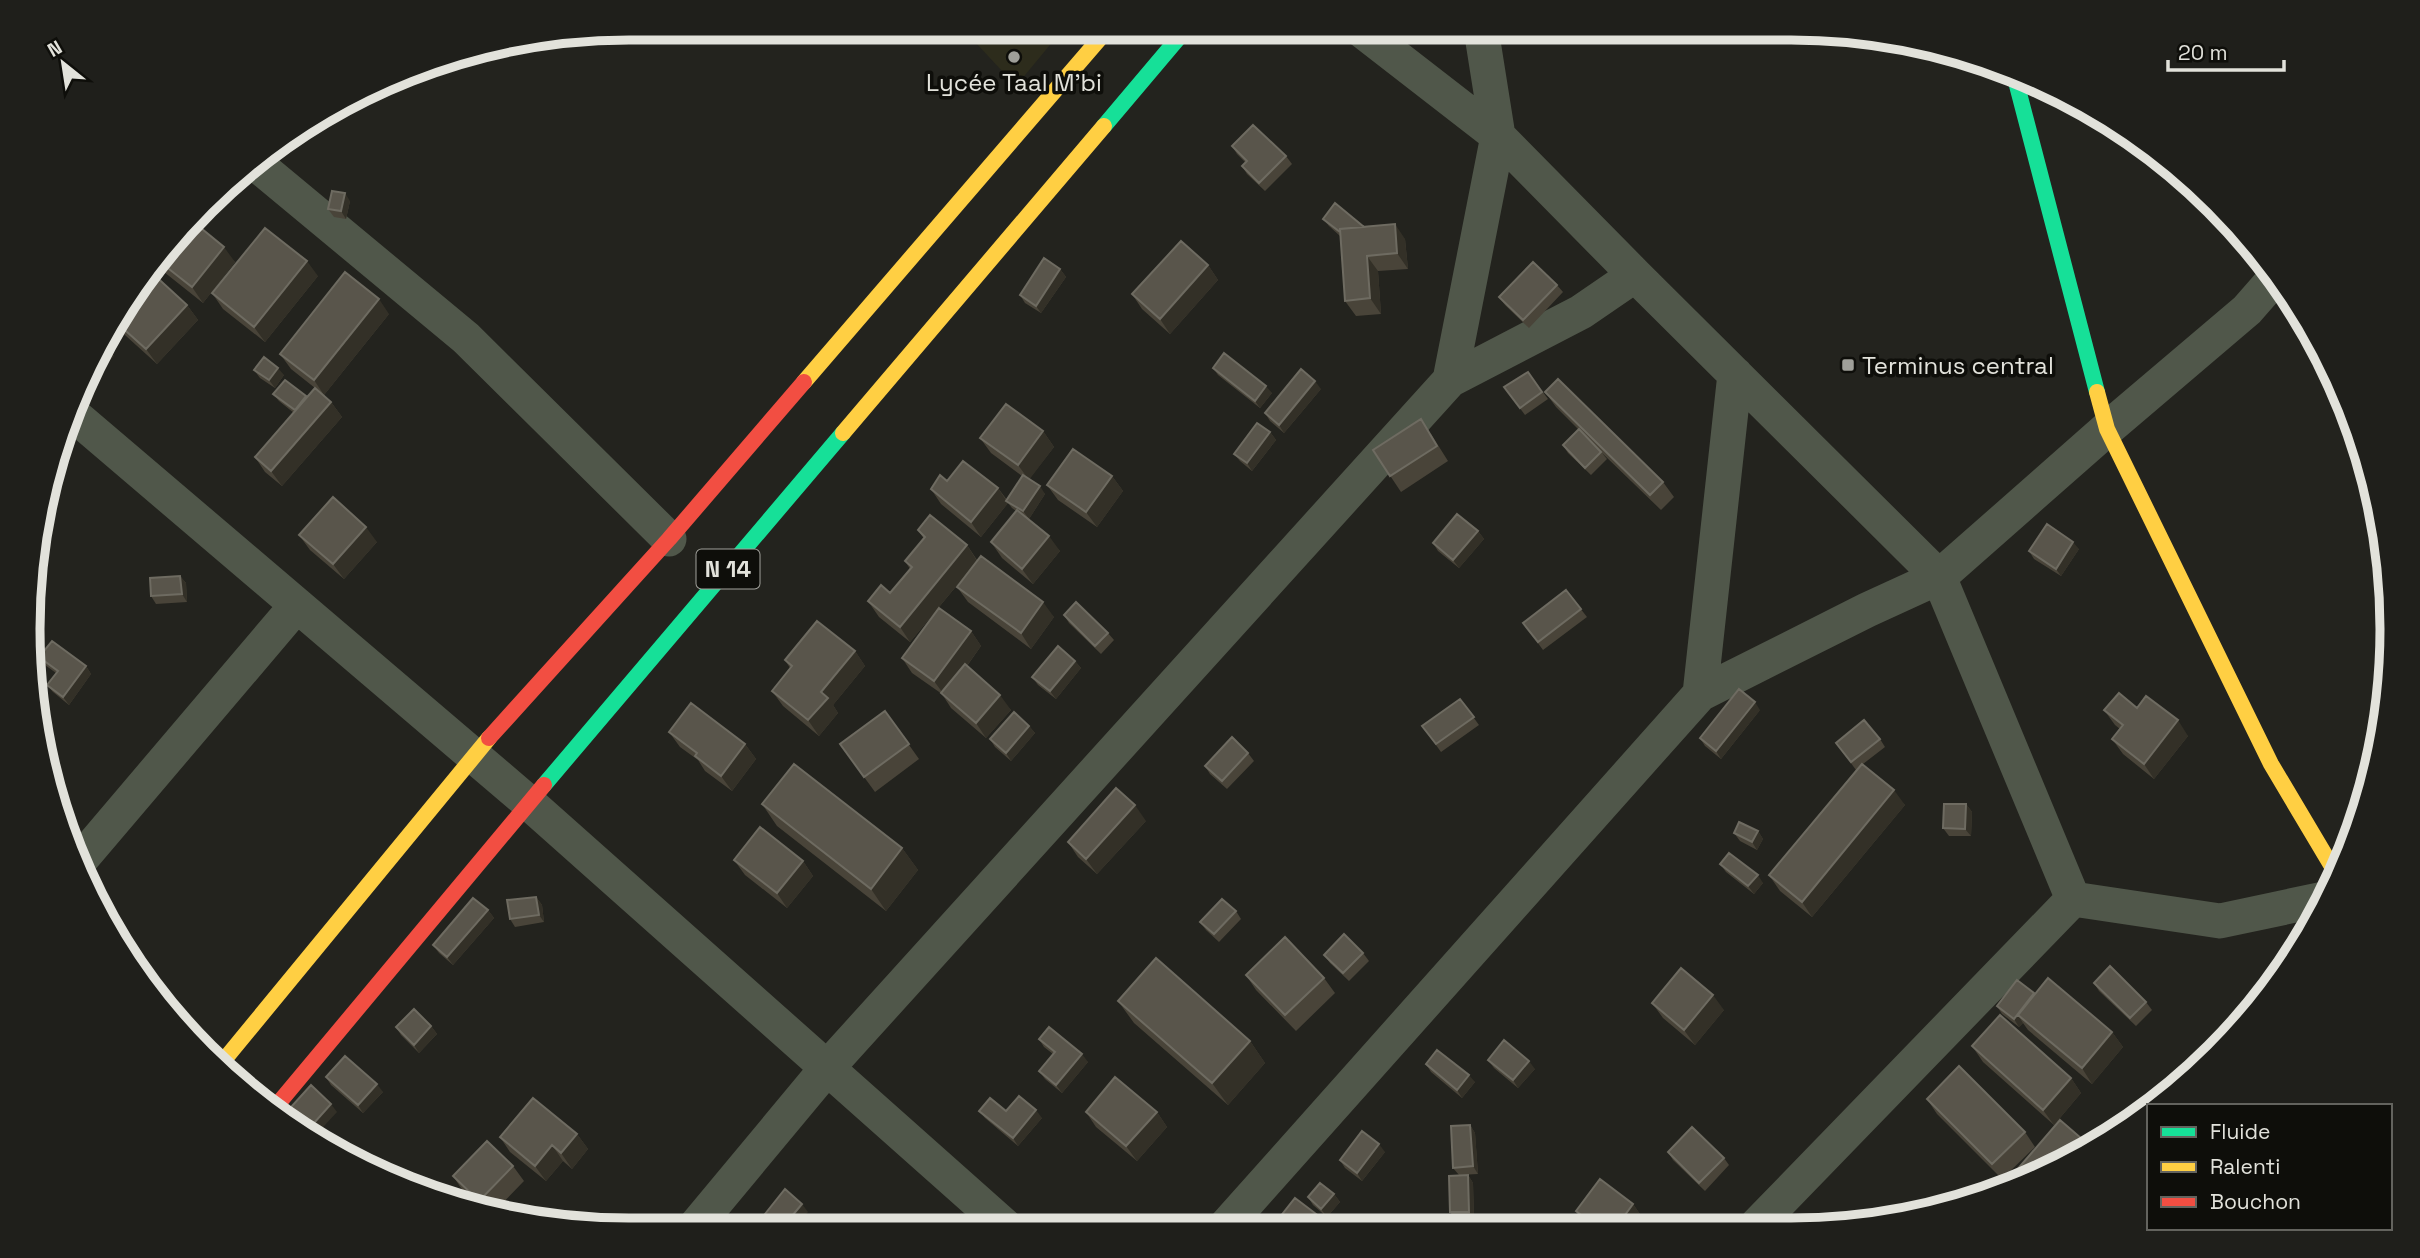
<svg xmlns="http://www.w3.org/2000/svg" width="2420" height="1258" font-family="'Space Grotesk',sans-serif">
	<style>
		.built { fill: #2d2c1c }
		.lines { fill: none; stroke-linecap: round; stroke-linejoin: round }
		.street { stroke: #50574a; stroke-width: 35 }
		.fast { stroke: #16e098; stroke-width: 16 }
		.slow { stroke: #ffcf43; stroke-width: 16 }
		.jam { stroke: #f24e42; stroke-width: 16 }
		.wall { fill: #494439 }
		.shaded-wall { fill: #333027 }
		.building { fill: #59554b; stroke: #6e6b61; stroke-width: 2 }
		.poi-dot { fill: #9f9f99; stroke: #0e0e0a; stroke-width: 2.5 }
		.labels { text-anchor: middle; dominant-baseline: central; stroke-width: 7; stroke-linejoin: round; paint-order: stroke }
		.shield { fill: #0e0e0a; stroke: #a2a29c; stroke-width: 2 }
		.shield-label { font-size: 23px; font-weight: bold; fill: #e2e2db }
		.poi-label { font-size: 24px; fill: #e2e2db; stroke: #0e0e0a }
		.rim { fill: none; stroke: #e2e2db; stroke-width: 9 }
	</style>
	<rect width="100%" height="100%" fill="#23231e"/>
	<path class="built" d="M962 28H1064L1016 86Z"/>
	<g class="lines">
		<path class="street" d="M1360 29 1498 136 1450 380
			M1481 29 1498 136 1635 275 1939 577 2073 899 2220 921 2328 898
			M254 162 466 338 669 539
			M75 416 529 803 1006 1227
			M1700 694 1735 374
			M77 864 297 605
			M1757 1225 2073 899
			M1225 1227 1700 694 1867 610 1939 577 2107 429 2247 310 2275 278
			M694 1228 827 1068 1450 380 1581 312 1635 275"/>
		<path class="fast" d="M2014 74 2097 392
			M1104 126 1186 29
			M544 785 843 433"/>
		<path class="slow" d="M804 382 1108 29
			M2097 392 2107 429 2271 764 2337 875
			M843 433 1104 126
			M220 1065 489 738"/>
		<path class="jam" d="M489 738 669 539 804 382
			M272 1111 544 785"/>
	</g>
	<path class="wall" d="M1232 146 1286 156 1292 164 1265 191 1247 174 1242 166 1246 163 1237 154Z
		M350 201 346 219 334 217 328 209Z
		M1323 219 1364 227 1405 239 1408 269 1378 271 1381 314 1356 316 1345 301 1340 236 1329 226Z
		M196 224 235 262 203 303 164 272 158 264Z
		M1208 265 1218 280 1170 334 1142 309 1132 294Z
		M1060 269 1066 277 1041 313 1025 303 1020 295Z
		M151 273 187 305 198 320 157 364 115 326 129 295Z
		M318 276 265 342 223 309 212 293Z
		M1557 285 1563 292 1529 328 1505 305 1499 297Z
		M389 314 324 395 331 402 342 417 282 486 265 472 255 457 294 413 279 401 273 394 307 397 315 388 291 369 280 354Z
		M1213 368 1272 393 1260 408 1218 375Z
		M254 370 284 375 275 388 260 378Z
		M1528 372 1548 399 1525 415 1504 387Z
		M1321 389 1284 433 1270 421 1265 413Z
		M1545 392 1663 482 1674 497 1661 510 1602 453 1607 459 1591 475 1568 453 1563 445 1579 430 1556 407Z
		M1043 431 1054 447 1029 479 1045 494 1029 519 1060 551 1033 584 1002 558 991 542 1016 511 1012 508 1008 503 981 537 941 504 931 489 947 481 998 488 1007 500 1022 476 991 453 980 438Z
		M1270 432 1276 440 1252 471 1240 461 1234 454Z
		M1431 434 1448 461 1401 492 1373 450Z
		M1112 476 1123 491 1097 527 1058 500 1047 485Z
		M918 530 967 545 977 560 1054 617 1031 649 968 602 957 587 973 566 910 642 879 617 868 601 890 593 910 569 905 561 924 539Z
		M1478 531 1484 539 1459 568 1438 551 1433 543Z
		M299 535 377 542 344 579 310 550Z
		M2079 549 2061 576 2034 559 2029 551Z
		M180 576 186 583 187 602 156 604 151 596Z
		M1566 590 1587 617 1543 650 1523 623Z
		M1064 615 1108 633 1114 640 1101 654 1069 623Z
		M971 631 981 646 967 666 1011 710 986 738 951 708 942 694 912 673 902 658Z
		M855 651 865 666 833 705 838 713 819 736 783 706 772 691 790 668 785 660Z
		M39 657 86 666 91 674 69 705 53 692 47 685 56 673 45 665Z
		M1075 661 1081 668 1056 699 1038 685 1032 677Z
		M1460 699 1479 725 1441 752 1422 726Z
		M2137 708 2188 736 2154 779 2123 754 2112 739 2120 729 2115 725 2104 710Z
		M1760 710 1721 759 1705 746 1700 738Z
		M885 711 919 759 875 792 840 744Z
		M1029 726 1035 733 1011 761 995 747 990 739Z
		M669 732 745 744 756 759 732 791 705 771 698 760 680 747Z
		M1880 739 1885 747 1863 764 1905 805 1812 917 1780 891 1769 875 1856 770 1836 743Z
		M1248 753 1254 761 1227 789 1210 774 1205 766Z
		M762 804 902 848 918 870 886 911 777 826Z
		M1966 804 1972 812 1971 836H1949L1943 828Z
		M1146 821 1097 874 1078 857 1068 842Z
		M1758 831 1763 839 1757 850 1740 841 1734 833Z
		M734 860 803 861 813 876 787 908 745 875Z
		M1720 864 1763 883 1754 894 1726 872Z
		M536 897 542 905 544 922 515 927 510 919Z
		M488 910 494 918 453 965 439 953 433 945Z
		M1236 911 1241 919 1219 942 1206 930 1200 922Z
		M1363 953 1369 961 1349 981 1330 963 1324 955Z
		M1246 975 1324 978 1335 993 1296 1031 1256 990Z
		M2094 983 2146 1002 2152 1010 2136 1026 2099 991Z
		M2034 993 2112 1032 2123 1047 2092 1084 2028 1030 2023 1023 2019 1027 2002 1014 1997 1006Z
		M1118 1001 1250 1041 1265 1063 1228 1105 1134 1023Z
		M1652 1003 1724 1010 1695 1045 1663 1018Z
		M431 1026 437 1034 419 1053 401 1035 396 1027Z
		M1039 1039 1088 1062 1062 1093 1045 1079 1039 1071 1053 1054 1044 1047Z
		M1972 1046 2071 1078 2081 1093 2054 1125 1983 1062Z
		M1488 1060 1535 1069 1518 1088 1494 1068Z
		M1426 1064 1475 1082 1462 1098 1431 1072Z
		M326 1077 383 1092 363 1113 331 1085Z
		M1927 1099 2025 1132 2035 1147 2002 1179 1937 1114Z
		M979 1111H1006L1042 1118 1018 1146 985 1118Z
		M1086 1112H1157L1167 1127 1137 1161 1096 1127Z
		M1470 1125 1475 1133 1478 1174 1459 1175 1453 1168Z
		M577 1134 588 1149 572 1169 563 1161 546 1181 510 1152 500 1137Z
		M2089 1145 2024 1182 2016 1171Z
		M1385 1152 1362 1181 1345 1168 1340 1160Z
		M1668 1152 1724 1158 1729 1165 1705 1191 1673 1160Z
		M513 1166 524 1181 493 1213 485 1211 463 1191 453 1176Z
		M1468 1175 1473 1183 1474 1219 1456 1220 1450 1212Z
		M1334 1194 1340 1202 1327 1217 1313 1205 1308 1197Z
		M1633 1204 1644 1220 1640 1226H1586L1576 1211Z"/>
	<path class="shaded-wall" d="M345 193 350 201 346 219 341 211Z
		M1395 224 1405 239 1408 269 1397 253Z
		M224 247 235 262 203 303 192 287Z
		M1367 256 1378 271 1381 314 1370 298Z
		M307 261 318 276 265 342 254 327Z
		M1208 265 1218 280 1170 334 1160 319Z
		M1060 269 1066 277 1041 313 1036 306Z
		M379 299 389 314 324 395 314 380Z
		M187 305 198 320 157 364 146 349Z
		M108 348 114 356 101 370 97 365 102 355Z
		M278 368 284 375 275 388 269 380Z
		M1315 381 1321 389 1284 433 1279 425Z
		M1266 386 1272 393 1260 408 1255 401Z
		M331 402 342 417 282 486 271 471Z
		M1043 431 1054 447 1029 480 1018 465Z
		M1270 432 1276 440 1252 471 1247 463Z
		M1112 476 1123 491 1097 527 1086 512Z
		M1040 486 1045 494 1029 519 1023 511Z
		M998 488 1008 503 981 537 971 522Z
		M366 527 377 542 344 579 333 564Z
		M1478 531 1484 539 1459 568 1453 560Z
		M1049 536 1060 551 1033 584 1022 569Z
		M2073 542 2079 549 2061 576 2056 569Z
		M967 545 977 561 910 642 900 627Z
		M180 576 186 583 187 602 182 594Z
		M1043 602 1054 617 1031 649 1021 633Z
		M971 631 981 646 945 696 934 681Z
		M855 651 865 666 833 705 838 713 819 736 808 720 821 692Z
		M1075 661 1081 668 1056 699 1050 691Z
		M86 666 91 674 69 705 63 697Z
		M1000 695 1011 710 986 738 976 723Z
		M1755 702 1760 710 1721 759 1716 751Z
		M2178 720 2188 736 2154 779 2144 764Z
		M1029 726 1035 733 1011 761 1006 753Z
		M745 744 756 759 732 791 721 776Z
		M1894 790 1905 805 1812 917 1802 902Z
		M1966 804 1972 812 1971 836 1965 829Z
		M1135 805 1146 821 1097 874 1086 859Z
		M1758 831 1763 839 1757 850 1752 842Z
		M902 848 918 870 886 911 871 889Z
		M803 861 813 876 787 908 777 893Z
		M1758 875 1763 883 1754 894 1748 886Z
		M536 897 542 905 544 922 539 915Z
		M488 910 494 918 453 965 447 957Z
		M2034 993 2040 1001 2018 1015 2023 1023 2019 1027 2014 1019Z
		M1713 995 1724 1010 1695 1045 1684 1030Z
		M431 1026 437 1034 419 1053 414 1045Z
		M2112 1032 2123 1047 2092 1084 2082 1068Z
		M1250 1041 1265 1063 1228 1105 1212 1083Z
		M1082 1054 1088 1062 1062 1093 1056 1085Z
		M1529 1061 1535 1069 1518 1088 1513 1080Z
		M1469 1075 1475 1082 1462 1098 1457 1090Z
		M2071 1078 2081 1093 2054 1125 2043 1110Z
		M377 1084 383 1092 363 1113 358 1105Z
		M331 1104 337 1112 314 1137 306 1132Z
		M1036 1110 1042 1118 1018 1146 1013 1138Z
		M1157 1112 1167 1127 1137 1161 1126 1146Z
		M1470 1125 1475 1133 1478 1174 1473 1166Z
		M577 1134 588 1149 572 1169 561 1153Z
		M1379 1144 1385 1152 1362 1181 1357 1173Z
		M552 1145 563 1161 546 1181 535 1166Z
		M1468 1175 1473 1183 1474 1219 1469 1212Z
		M1334 1194 1340 1202 1327 1217 1321 1209Z
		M802 1204 808 1212 794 1228H782Z
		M1633 1204 1644 1220 1640 1226H1617Z
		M1506 1217 1511 1224V1226H1506Z"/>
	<path class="building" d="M1253 125 1286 156 1259 183 1242 166 1247 161 1232 146Z
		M332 191 345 193 341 211 328 209Z
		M1335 203 1364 227 1340 229V232L1323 219Z
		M196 224 224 247 192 287 160 262Z
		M1395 224 1397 253 1367 256 1370 298 1345 301 1340 229Z
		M265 228 307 261 254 327 212 293Z
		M1181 241 1208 265 1160 319 1132 294Z
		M1044 258 1060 269 1036 306 1020 295Z
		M1533 262 1557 285 1523 320 1499 297Z
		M151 272 187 305 146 349 117 323 129 295Z
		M345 272 379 299 314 380 280 354Z
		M1224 353 1266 386 1255 401 1213 368Z
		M264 357 278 368 269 380 254 370Z
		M1301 369 1315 381 1279 425 1265 413Z
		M1528 372 1542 392 1520 408 1504 387Z
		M1558 379 1663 482 1650 495 1545 392Z
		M285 380 306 396 295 410 273 394Z
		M315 388 331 402 271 471 255 457Z
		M1006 404 1043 431 1018 465 980 438Z
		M1421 419 1437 446 1390 476 1373 450Z
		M1257 423 1270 432 1247 463 1234 454Z
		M1579 429 1601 452 1585 468 1563 445Z
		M1073 449 1112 476 1086 512 1047 485Z
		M963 461 998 488 971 522 931 489 940 475 947 481Z
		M1023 475 1040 486 1023 511 1006 501Z
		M333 497 366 527 333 564 299 535Z
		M1017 510 1049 536 1022 569 991 542Z
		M1457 514 1478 531 1453 560 1433 543Z
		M930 515 967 545 900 627 868 601 881 585 890 593 912 567 905 561 925 537 918 530Z
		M2047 524 2073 542 2056 569 2029 551Z
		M981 556 1043 602 1021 633 957 587Z
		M180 576 182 594 151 596 150 578Z
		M1566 590 1581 609 1538 642 1523 623Z
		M1076 602 1108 633 1095 646 1064 615Z
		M939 608 971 631 934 681 902 658Z
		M817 621 855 651 821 692 828 698 808 720 772 691 792 666 785 660Z
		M52 641 86 666 63 697 47 685 58 671 39 657Z
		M1058 646 1075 661 1050 691 1032 677Z
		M965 664 1000 695 976 723 941 693Z
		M1739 689 1755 702 1716 751 1700 738Z
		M2119 693 2137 708 2146 696 2178 720 2144 764 2112 739 2123 725 2104 710Z
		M1460 699 1474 717 1436 744 1422 726Z
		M691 703 745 744 721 776 695 756 697 753 669 732Z
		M885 711 909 744 864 777 840 744Z
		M1014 712 1029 726 1006 753 990 739Z
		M1864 720 1880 739 1851 762 1836 743Z
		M1232 737 1248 753 1222 781 1205 766Z
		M794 764 902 848 871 889 762 804Z
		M1862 764 1894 790 1802 902 1769 875Z
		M1116 788 1135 805 1086 859 1068 842Z
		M1944 804H1966L1965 829 1943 828Z
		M1739 822 1758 831 1752 842 1734 833Z
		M760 827 803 861 777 893 734 860Z
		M1729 853 1758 875 1748 886 1720 864Z
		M536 897 539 915 510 919 507 900Z
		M473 898 488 910 447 957 433 945Z
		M1222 899 1236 911 1214 934 1200 922Z
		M1344 934 1363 953 1343 973 1324 955Z
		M1285 937 1324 978 1285 1015 1246 975Z
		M1156 958 1250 1041 1212 1083 1118 1001Z
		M2110 966 2146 1002 2130 1018 2094 983Z
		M1681 968 1713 995 1684 1030 1652 1003Z
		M2048 978 2112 1032 2082 1068 2018 1015Z
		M2017 980 2034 993 2014 1019 1997 1006Z
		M414 1009 431 1026 414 1045 396 1027Z
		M2000 1015 2071 1078 2043 1110 1972 1046Z
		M1049 1027 1082 1054 1056 1085 1039 1071 1055 1052 1039 1039Z
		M1504 1040 1529 1061 1513 1080 1488 1060Z
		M1437 1050 1469 1075 1457 1090 1426 1064Z
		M345 1056 377 1084 358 1105 326 1077Z
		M1959 1066 2025 1132 1992 1164 1927 1099Z
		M1115 1077 1157 1112 1126 1146 1086 1112Z
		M311 1085 331 1104 306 1132 282 1117Z
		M1019 1096 1036 1110 1013 1138 979 1111 990 1098 1006 1111Z
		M533 1098 577 1134 561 1153 552 1145 535 1166 500 1137Z
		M2060 1120 2089 1145 2027 1181 2016 1171Z
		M1470 1125 1473 1166 1453 1168 1451 1126Z
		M1692 1127 1724 1158 1699 1183 1668 1152Z
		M1362 1131 1379 1144 1357 1173 1340 1160Z
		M487 1141 513 1166 479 1201 453 1176Z
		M1468 1175 1469 1212H1450L1449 1176Z
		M1600 1179 1633 1204 1617 1226H1595L1576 1211Z
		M1320 1183 1334 1194 1321 1209 1308 1197Z
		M785 1189 802 1204 782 1228H762L757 1224Z
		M1295 1198 1328 1223 1325 1226 1272 1227Z
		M1506 1217V1226H1485L1484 1218Z"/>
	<g class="poi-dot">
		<circle cx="1014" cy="57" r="7"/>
		<rect x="1841" y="358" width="14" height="14" rx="3.5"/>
	</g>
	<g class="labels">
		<rect class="shield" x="696.5" y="549.5" width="63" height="39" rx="5"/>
		<g class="shield-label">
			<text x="728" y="569">N 14</text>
		</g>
		<g class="poi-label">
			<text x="1014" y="82">Lycée Taal M'bi</text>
			<text x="1862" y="365" text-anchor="start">Terminus central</text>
		</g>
	</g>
	<path d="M0 0H2420V1258H0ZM629 40H1791A589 589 0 0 1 2380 629V629A589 589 0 0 1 1791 1218H629A589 589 0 0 1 40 629V629A589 589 0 0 1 629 40Z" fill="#1f1f1b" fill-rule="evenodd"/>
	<path class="rim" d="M629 40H1791A589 589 0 0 1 2380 629V629A589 589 0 0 1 1791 1218H629A589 589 0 0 1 40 629V629A589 589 0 0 1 629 40Z"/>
	<rect x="2147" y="1104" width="245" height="126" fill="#0e0e0a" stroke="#63635e" stroke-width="2"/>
	<rect x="2161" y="1127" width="35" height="10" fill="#16e098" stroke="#63635e" stroke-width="2"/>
	<text x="2210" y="1139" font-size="21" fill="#e2e2db">Fluide</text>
	<rect x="2161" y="1162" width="35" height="10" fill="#ffcf43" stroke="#63635e" stroke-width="2"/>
	<text x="2210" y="1174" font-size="21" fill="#e2e2db">Ralenti</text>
	<rect x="2161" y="1197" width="35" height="10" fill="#f24e42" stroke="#63635e" stroke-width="2"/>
	<text x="2210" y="1209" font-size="21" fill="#e2e2db">Bouchon</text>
	<g transform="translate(63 63) rotate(330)" stroke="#0e0e0a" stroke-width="5" paint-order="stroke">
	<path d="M0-5L12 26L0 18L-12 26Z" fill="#e2e2db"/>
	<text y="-10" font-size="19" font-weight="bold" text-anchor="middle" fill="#e2e2db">N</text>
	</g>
	<path d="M2168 60v10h116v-10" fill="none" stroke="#e2e2db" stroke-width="3.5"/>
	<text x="2178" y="60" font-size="21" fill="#e2e2db" stroke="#0e0e0a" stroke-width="5" paint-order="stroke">20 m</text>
</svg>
